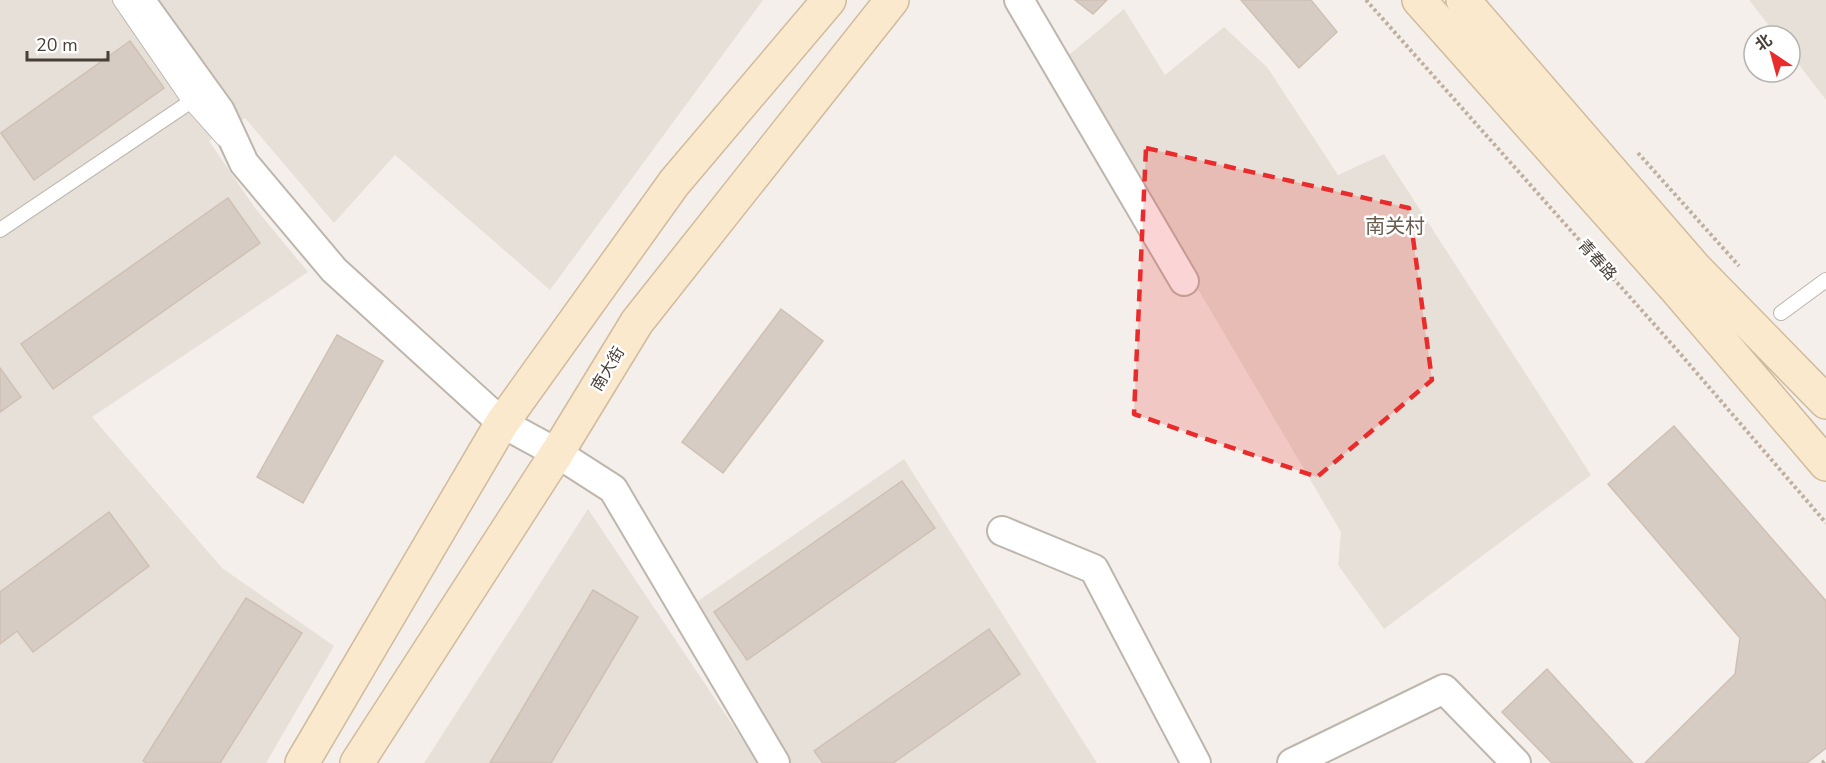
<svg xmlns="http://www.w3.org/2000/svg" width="1826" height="763" font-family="'Nunito Sans','Noto Sans SC',sans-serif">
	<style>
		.residential { fill: #e7e0d8 }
		.building { fill: #d7ccc3; stroke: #cfc0b4; stroke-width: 1.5 }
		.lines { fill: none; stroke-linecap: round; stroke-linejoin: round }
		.lane-casing { stroke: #beb6ad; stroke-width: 16 }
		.street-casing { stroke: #beb6ad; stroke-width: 32 }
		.secondary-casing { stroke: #d0bb9d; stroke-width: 36 }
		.path { stroke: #bfaf9f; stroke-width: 4; stroke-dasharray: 3 3; stroke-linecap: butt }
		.lane { stroke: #fff; stroke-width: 14 }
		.street { stroke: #fff; stroke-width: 28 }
		.secondary { stroke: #fae9cd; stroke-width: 33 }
		.marked { fill: #e92c2b; fill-opacity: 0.2; stroke: #e92c2b; stroke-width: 4.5; stroke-dasharray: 12 8; stroke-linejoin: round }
		.labels { text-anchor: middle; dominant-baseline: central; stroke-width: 5; stroke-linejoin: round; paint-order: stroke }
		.street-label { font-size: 16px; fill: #473f38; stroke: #fff }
		.quarter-label { font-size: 20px; fill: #695c50; stroke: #fff }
	</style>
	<rect width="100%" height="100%" fill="#f4efea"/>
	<path class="residential" d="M0 0H763L550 290 395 155 334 223 245 118 209 141 255 208 308 272 92 417 222 568 334 646 266 763H0Z
		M1749 0H1826V100L1790 53V36H1777Z
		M1124 9 1165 75 1224 27 1267 67 1338 175 1384 154 1591 475 1384 629 1338 565 1341 532 1063 60Z
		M904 459 1097 763H787L698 601Z
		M588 509 758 763H424Z"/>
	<path class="building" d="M1075 0H1107L1093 14Z
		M1241 0H1311L1337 32 1299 68Z
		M130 41 164 88 34 180 1 133Z
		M228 198 260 243 53 389 21 344Z
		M781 309 823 341 723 473 682 442Z
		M337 335 383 361 303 503 257 477Z
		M0 368 21 397 0 412Z
		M1674 426 1826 601V748L1807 763H1645L1735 674 1740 638 1608 484Z
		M902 481 935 528 747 660 714 612Z
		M109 512 149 566 33 652 17 631 0 644V592Z
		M593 590 638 617 551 763H490Z
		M246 598 302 633 220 763H147L143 761Z
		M989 629 1020 674 893 763H823L814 751Z
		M1547 669 1633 763H1552L1502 712Z"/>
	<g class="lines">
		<g class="lane-casing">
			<path id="lane" d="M120 0 190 102 223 139
				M0 230 190 102
				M1781 313 1826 280"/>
		</g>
		<g class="street-casing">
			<path id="street" d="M140 0 220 111 244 163 334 270 502 423 557 453 613 489 775 763
				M1019 0 1184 281
				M1002 531 1094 569 1196 763
				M1292 763 1444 689 1516 763"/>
		</g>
		<g class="secondary-casing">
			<path id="secondary" d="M1419 0 1677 290 1826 464
				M1463 0 1695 268 1826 402
				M302 763 502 423 674 183 829 0
				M357 763 557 453 637 322 892 0"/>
		</g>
		<path class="path" d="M1366 0 1677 350 1826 523
			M1638 153 1739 266
			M1822 763 1826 760"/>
		<use href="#lane" class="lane"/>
		<use href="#street" class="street"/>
		<use href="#secondary" class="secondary"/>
	</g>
	<path class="marked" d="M1146 148 1409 208 1432 380 1317 477 1134 414Z"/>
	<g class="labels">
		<g class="street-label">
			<text transform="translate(1597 260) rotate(48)">青春路</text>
			<text transform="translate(608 369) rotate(-59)">南大街</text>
		</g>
		<g class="quarter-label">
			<text x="1395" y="226">南关村</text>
		</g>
	</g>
	<g transform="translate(1772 54) rotate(324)"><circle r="28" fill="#ffffff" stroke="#b5b2af" stroke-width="1.5"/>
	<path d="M0-4.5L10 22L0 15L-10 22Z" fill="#e92c2b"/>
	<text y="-9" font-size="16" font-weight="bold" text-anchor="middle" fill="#473f38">北</text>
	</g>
	<path d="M27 51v9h81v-9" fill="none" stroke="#473f38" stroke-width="3"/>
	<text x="36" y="51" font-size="18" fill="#473f38" stroke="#ffffff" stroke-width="4.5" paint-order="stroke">20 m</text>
</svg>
